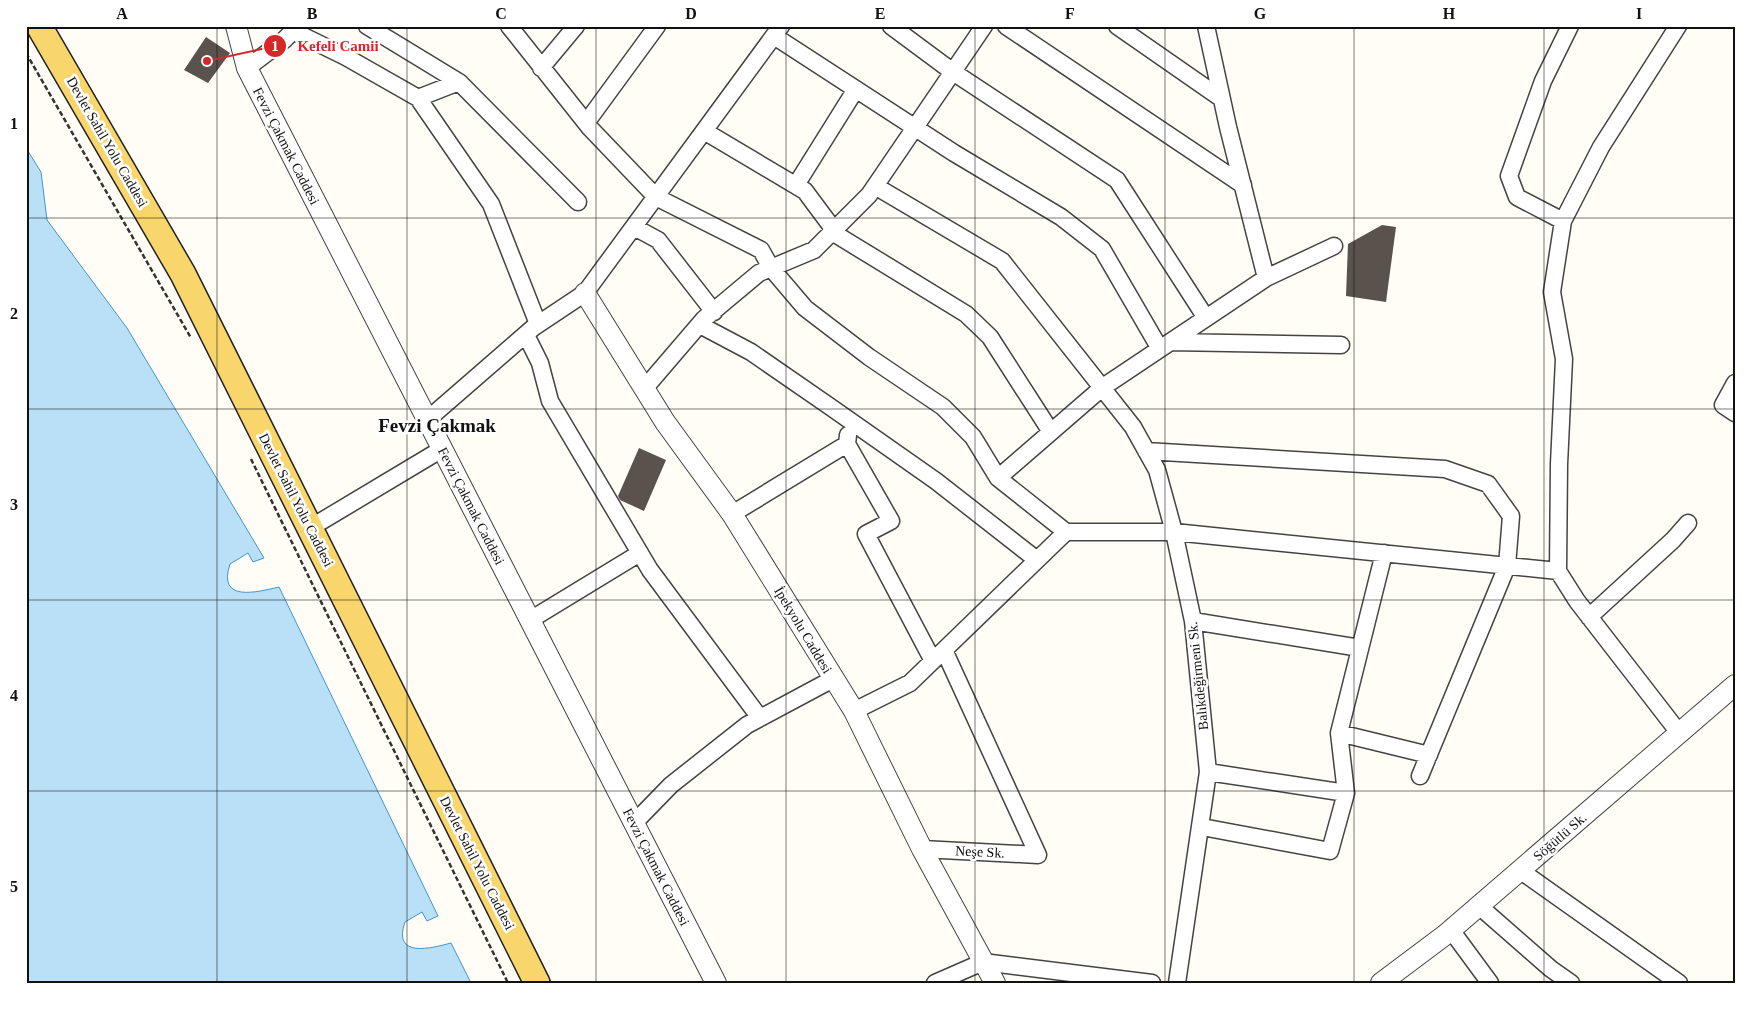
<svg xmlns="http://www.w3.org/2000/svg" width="1761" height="1009" font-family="'Times New Roman',serif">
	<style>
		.water { fill: #b9e0f7; stroke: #3f96cf }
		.building { fill: #5a524d }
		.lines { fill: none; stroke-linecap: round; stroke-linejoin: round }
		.minor-casing { stroke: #444; stroke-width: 19 }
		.tertiary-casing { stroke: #444; stroke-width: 22 }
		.primary-casing { stroke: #222; stroke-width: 28 }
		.path { stroke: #333; stroke-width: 2.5; stroke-dasharray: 5 2.5; stroke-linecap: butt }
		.minor { stroke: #fff; stroke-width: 16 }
		.tertiary { stroke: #fff; stroke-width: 20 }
		.primary { stroke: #f9d66b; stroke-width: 25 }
		.grid { fill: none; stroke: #111; stroke-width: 1; stroke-opacity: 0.55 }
		.labels { text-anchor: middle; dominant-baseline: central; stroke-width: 5; stroke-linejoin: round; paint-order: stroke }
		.street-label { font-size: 14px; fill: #111; stroke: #fff }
		.district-label { font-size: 19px; font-weight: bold; fill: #111; stroke: #fff }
		.leader { fill: none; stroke: #d62828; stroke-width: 2 }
		.callout-dot { fill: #d62828; stroke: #fff; stroke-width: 2 }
		.mark-label { font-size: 15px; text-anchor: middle; font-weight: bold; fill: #fff }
		.callout-label { font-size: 15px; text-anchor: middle; font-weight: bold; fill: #d62828; stroke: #fff; stroke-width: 5; stroke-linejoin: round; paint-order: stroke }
		.neatline { fill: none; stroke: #111; stroke-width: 2 }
		.grid-label { font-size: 16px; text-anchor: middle; font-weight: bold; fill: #111 }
	</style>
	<rect width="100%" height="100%" fill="#fffdf5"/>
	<path class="water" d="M26 148 41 172 47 220 127 328 264 558 253 562 248 553 230 564C217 603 257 592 279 587L438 916 427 921 422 912 405 922C392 959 432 948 451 943L471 983H26Z"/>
	<path class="building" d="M206 37 230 53 208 83 184 70Z
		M1382 225 1396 227 1386 302 1346 296 1348 244Z
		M639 448 666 460 644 511 620 500 618 496Z"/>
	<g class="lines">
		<g class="minor-casing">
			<path id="minor" d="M367 26 459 82
				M509 26 590 128 656 197 761 250 771 268 805 308 869 357 943 407 973 437 998 478 1066 532
				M891 26 953 72 1117 180 1206 318
				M1006 26 1243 185
				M1117 26 1222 99
				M1678 26 1601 147 1563 221 1552 292 1564 359 1559 464 1558 571 1577 601 1680 734
				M293 31 346 57 418 98 491 204 538 324
				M774 36 954 153 1061 217 1102 249 1160 349
				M247 68 284 40 298 26
				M541 68 576 26
				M418 98 459 82 578 202
				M586 123 657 26
				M704 131 805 191 834 230
				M796 185 856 89
				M875 186 1002 261 1133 427 1157 470 1174 532 1193 621 1208 772 1177 983
				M1563 221 1517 197 1509 176 1543 81 1570 26
				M634 227 658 240 714 312
				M832 232 966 314 990 337 1051 432
				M1266 278 1334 246
				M700 325 751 352 832 408 936 481 1037 560
				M526 335 540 363 550 401 650 570 760 718
				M1170 342 1341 345
				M1735 383 1723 405 1735 413
				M644 389 704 319 759 273 814 250 869 195 984 26
				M427 420 534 327 585 293 781 26
				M847 444 891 521 866 534 933 661
				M1146 451 1445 469 1488 484 1511 516 1507 566 1420 776
				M998 478 1103 387 1266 278 1228 127 1206 26
				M732 514 847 444 848 435
				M310 528 442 449
				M1589 617 1673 540 1688 523
				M530 620 640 553
				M1193 621 1360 648
				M854 711 910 683 1066 532H1174L1558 571
				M1339 733 1429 755
				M1208 772 1346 793
				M634 823 671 785 747 725 833 679
				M1202 827 1330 851 1346 793 1339 733 1384 553
				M922 849 1038 855 944 650
				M1521 871 1679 983
				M1479 906 1551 969 1571 983
				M1451 930 1490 983
				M935 983 983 962 1152 983"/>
		</g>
		<g class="tertiary-casing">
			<path id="tertiary" d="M236 26 247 68 716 983
				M585 293 665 422 732 514 854 711 922 849 995 983
				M1381 983 1445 935 1735 685"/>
		</g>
		<g class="primary-casing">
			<path id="primary" d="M39 26 183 274 537 983"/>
		</g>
		<path class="path" d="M26 53 191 338
			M251 459 508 983"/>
		<use href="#minor" class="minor"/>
		<use href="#tertiary" class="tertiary"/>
		<use href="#primary" class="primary"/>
	</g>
	<path class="grid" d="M217 26V983M407 26V983M596 26V983M786 26V983M975 26V983M1165 26V983M1354 26V983M1544 26V983M26 218H1735M26 409H1735M26 600H1735M26 791H1735"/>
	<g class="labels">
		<g class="street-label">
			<text transform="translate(107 142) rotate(60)">Devlet Sahil Yolu Caddesi</text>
			<text transform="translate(286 146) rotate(63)">Fevzi Çakmak Caddesi</text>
			<text transform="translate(296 500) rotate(63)">Devlet Sahil Yolu Caddesi</text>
			<text transform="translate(471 506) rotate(63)">Fevzi Çakmak Caddesi</text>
			<text transform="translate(803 630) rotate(59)">İpekyolu Caddesi</text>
			<text transform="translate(1198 676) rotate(-96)">Balıkdeğirmeni Sk.</text>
			<text transform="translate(1560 837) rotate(-41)">Söğütlü Sk.</text>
			<text transform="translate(980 852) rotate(3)">Neşe Sk.</text>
			<text transform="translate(477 863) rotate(63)">Devlet Sahil Yolu Caddesi</text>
			<text transform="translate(656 867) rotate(63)">Fevzi Çakmak Caddesi</text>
		</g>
		<g class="district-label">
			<text x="437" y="425">Fevzi Çakmak</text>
		</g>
	</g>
	<path class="leader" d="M207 61L275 46"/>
	<g class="callout-dot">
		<circle cx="207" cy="61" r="5"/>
		<circle cx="275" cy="46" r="12"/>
	</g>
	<g class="mark-label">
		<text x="275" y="51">1</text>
	</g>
	<g class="callout-label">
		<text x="338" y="51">Kefeli Camii</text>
	</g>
	<rect width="1761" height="1009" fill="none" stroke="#ffffff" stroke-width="55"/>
	<rect x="28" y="28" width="1706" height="954" class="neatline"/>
	<g class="grid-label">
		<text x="122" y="19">A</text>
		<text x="312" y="19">B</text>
		<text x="501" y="19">C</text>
		<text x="691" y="19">D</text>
		<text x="880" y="19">E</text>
		<text x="1070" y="19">F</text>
		<text x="1260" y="19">G</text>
		<text x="1449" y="19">H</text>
		<text x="1639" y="19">I</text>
		<text x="14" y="129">1</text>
		<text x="14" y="319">2</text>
		<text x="14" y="510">3</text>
		<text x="14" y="701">4</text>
		<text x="14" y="892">5</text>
	</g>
</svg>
